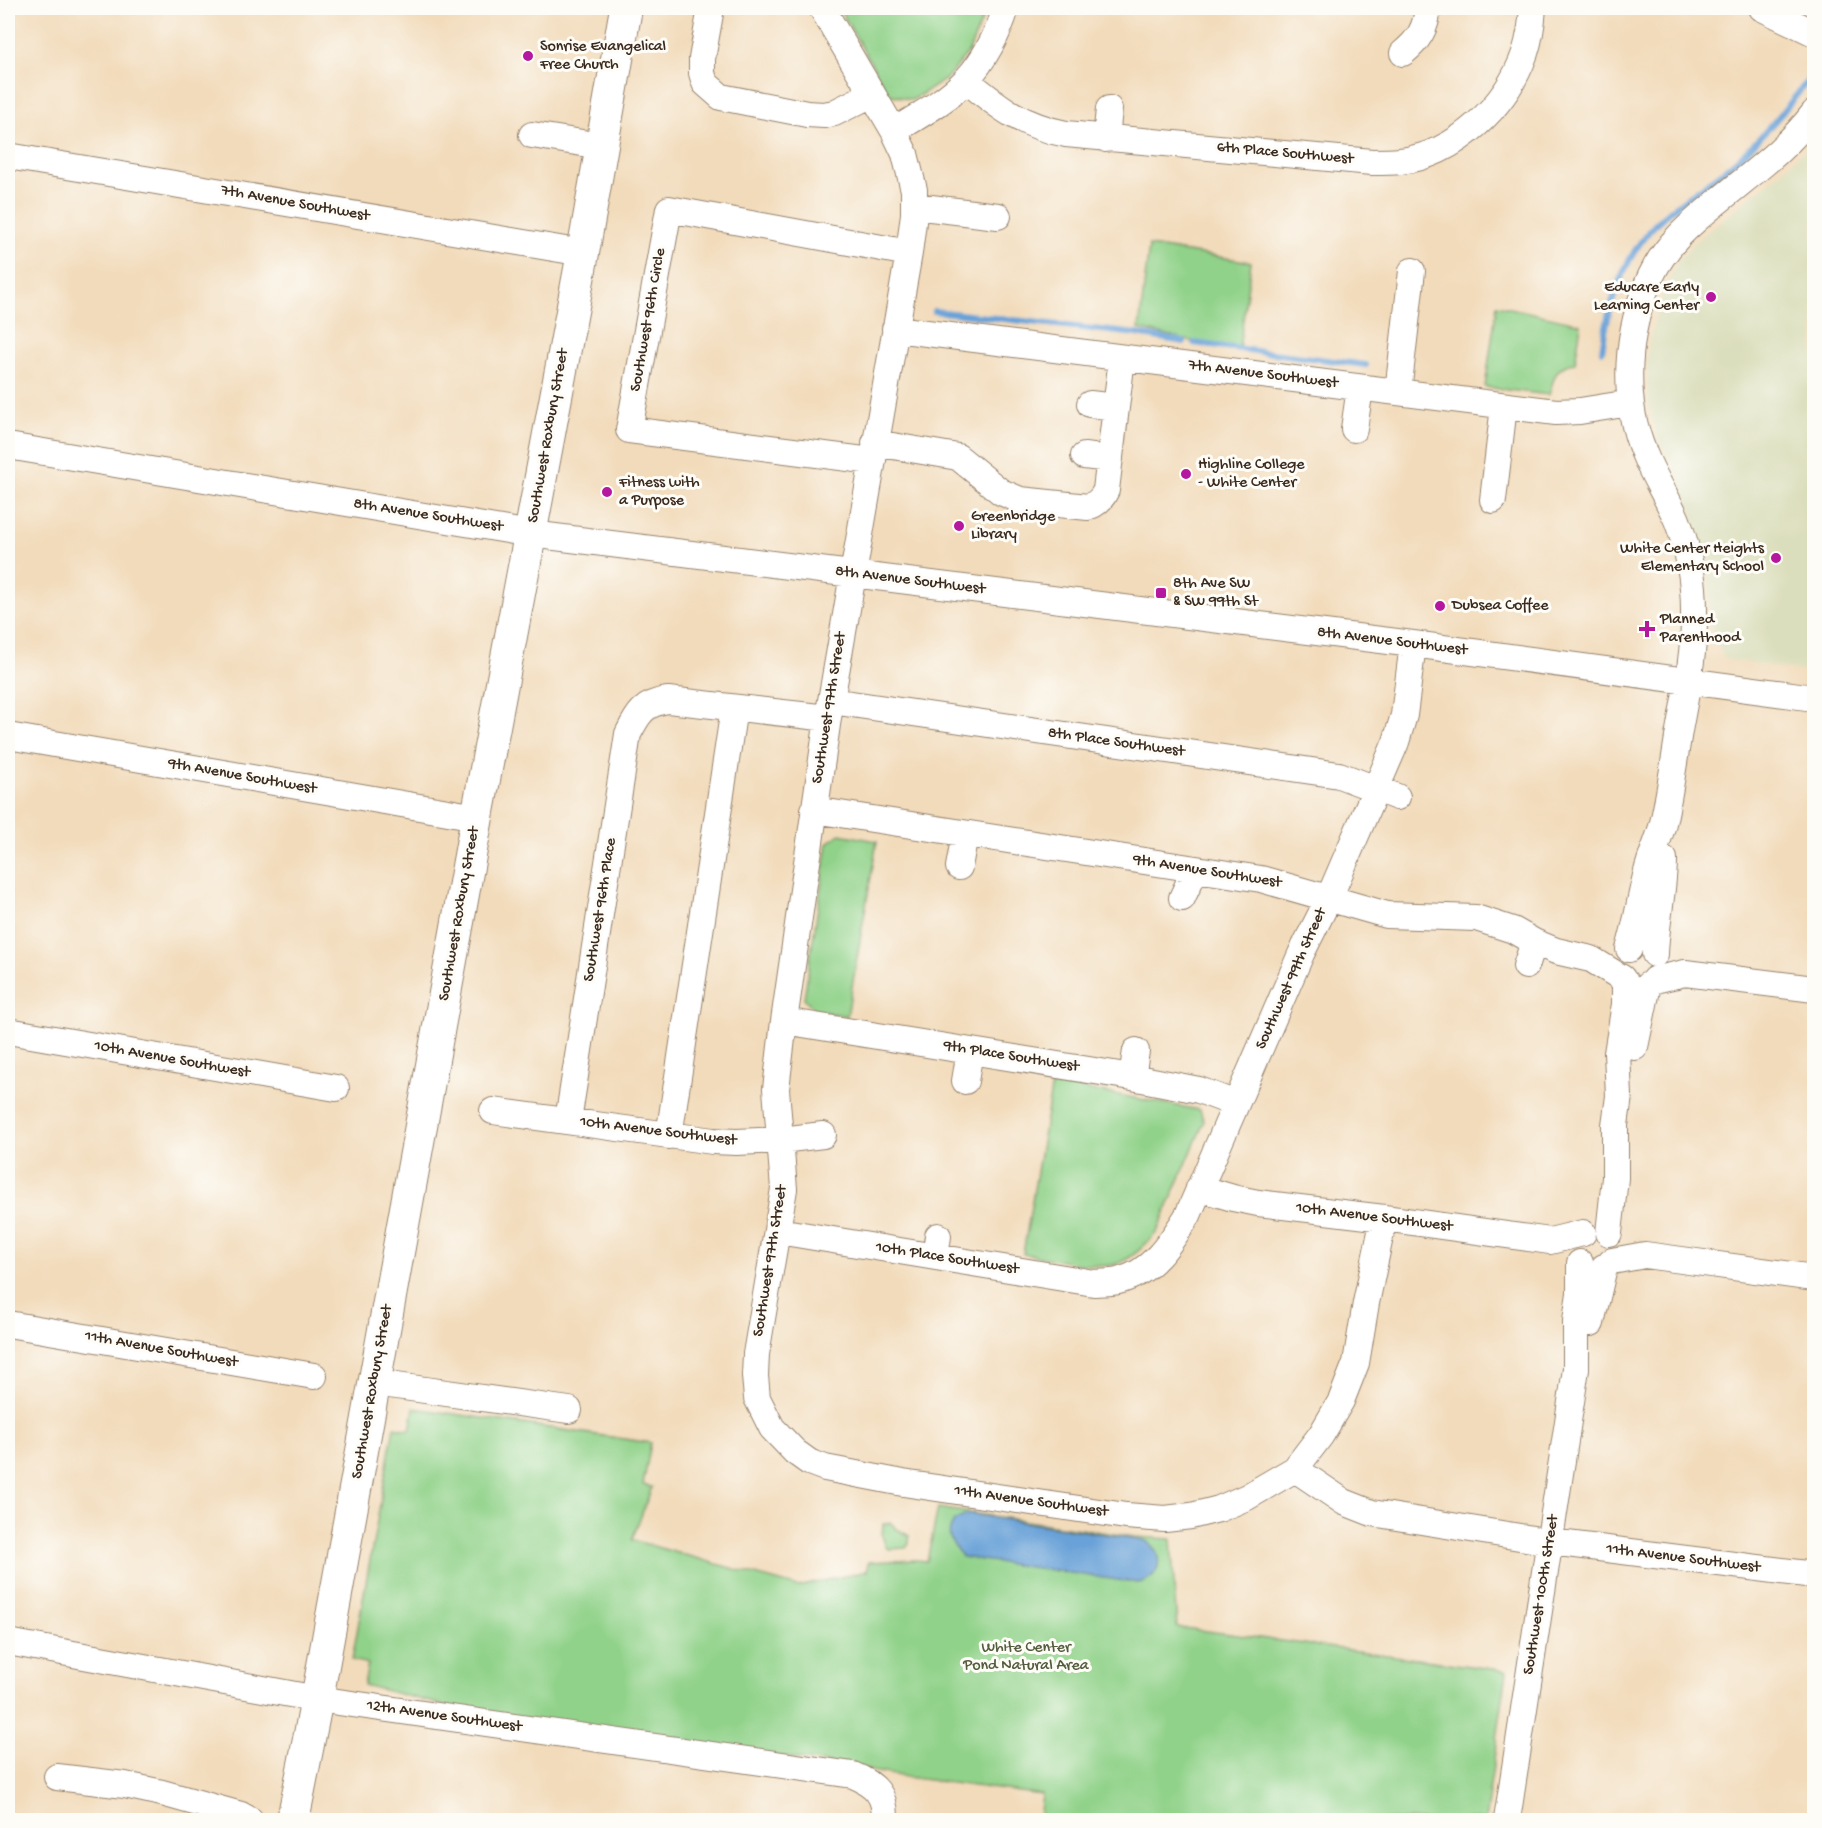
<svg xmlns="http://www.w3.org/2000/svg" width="1822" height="1828" font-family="'Gochi Hand',sans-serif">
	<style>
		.built { fill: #dbdebc }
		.green { fill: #90d289; stroke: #667e54; stroke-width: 1.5 }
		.water { fill: #69a2d8; stroke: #52667b; stroke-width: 1.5 }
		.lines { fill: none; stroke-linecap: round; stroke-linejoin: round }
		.stream { stroke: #69a2d8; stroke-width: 6 }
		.minor-casing { stroke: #96826c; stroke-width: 28 }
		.major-casing { stroke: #96826c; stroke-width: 34 }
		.minor { stroke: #fff; stroke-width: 26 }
		.major { stroke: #fff; stroke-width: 32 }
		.poi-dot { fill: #b5179e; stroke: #fdfcf7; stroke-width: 2 }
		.labels { text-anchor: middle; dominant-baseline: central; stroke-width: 6; stroke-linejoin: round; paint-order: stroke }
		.poi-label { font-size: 16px; fill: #3b2a1e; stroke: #fdfcf7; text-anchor: start }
		.street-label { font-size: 16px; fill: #3b2a1e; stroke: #fdfcf7 }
		.park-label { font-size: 16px; fill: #545c3e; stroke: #fdfcf7 }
	</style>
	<rect width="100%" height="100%" fill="#fdfcf7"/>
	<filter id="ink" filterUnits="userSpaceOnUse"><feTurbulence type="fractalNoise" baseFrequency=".0167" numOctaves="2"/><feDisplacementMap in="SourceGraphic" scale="12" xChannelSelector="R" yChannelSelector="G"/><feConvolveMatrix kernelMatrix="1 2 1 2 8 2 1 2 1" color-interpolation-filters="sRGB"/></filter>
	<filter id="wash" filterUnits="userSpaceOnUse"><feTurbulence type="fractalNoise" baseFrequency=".008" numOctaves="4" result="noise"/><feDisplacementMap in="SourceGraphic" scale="24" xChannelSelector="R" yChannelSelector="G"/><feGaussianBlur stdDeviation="1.35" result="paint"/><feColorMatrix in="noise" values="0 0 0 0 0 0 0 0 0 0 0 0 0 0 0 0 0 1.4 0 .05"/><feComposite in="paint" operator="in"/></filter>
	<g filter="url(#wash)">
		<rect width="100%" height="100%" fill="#f2dbbb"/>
		<path class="built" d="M1814 141V673L1724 659 1710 623 1708 559 1680 479 1658 438 1648 401 1647 364 1649 343 1657 312 1666 284 1680 259 1697 240 1778 175Z"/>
		<path class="green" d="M839 8H987L969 51 945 80 912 100 889 94Z
			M1149 246 1251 262 1239 349 1185 340 1139 329Z
			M1497 305 1581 324 1575 363C1555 365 1554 378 1549 395L1485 387Z
			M840 834 877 841 847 1016 815 1010 804 998 828 843Z
			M1052 1083 1200 1110 1204 1122 1157 1232C1145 1245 1131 1261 1112 1265 1089 1269 1047 1257 1023 1254Z
			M414 1408 651 1443 643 1485 652 1487 632 1540 798 1587 867 1571 868 1562 915 1560 927 1561 938 1508 1135 1537 1171 1539 1177 1627 1507 1671 1485 1820H1039L1042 1795 906 1777 827 1763 485 1716 364 1685 368 1664 352 1660 394 1427 410 1430Z
			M891 1523 897 1529 909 1536V1543L905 1548 889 1549 886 1547 882 1536 883 1524Z"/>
		<path class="water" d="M969 1514 1144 1540C1166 1552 1162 1578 1138 1583L962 1557C953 1544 943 1535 955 1520Z"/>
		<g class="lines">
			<path class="stream" d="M934 311 1137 334 1184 342
				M1194 343 1366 365
				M1602 351C1608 302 1626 250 1663 217 1683 199 1705 186 1725 170 1757 144 1784 112 1809 79"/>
		</g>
	</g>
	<g filter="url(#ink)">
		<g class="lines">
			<g class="minor-casing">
				<path id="minor" d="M711 8 702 59V73L705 83 721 97 807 114 824 115 834 113 872 94
					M822 8 894 131 905 154 914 190V214L909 253 828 718 784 1021 776 1089 784 1189 756 1354 755 1376 757 1398 772 1428 795 1452 809 1462 825 1468 903 1483 1126 1516 1165 1519 1191 1516 1219 1509 1247 1497 1295 1469 1321 1435 1341 1401 1356 1363 1366 1303 1384 1218
					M1762 8 1814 33
					M1403 53C1419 40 1426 28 1428 8
					M966 80C1000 108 1021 125 1066 134L1372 162C1381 162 1391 162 1400 161 1456 155 1507 105 1525 53 1530 38 1532 22 1533 8
					M894 131C918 116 946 101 966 80 984 61 999 32 1006 8
					M532 135 601 146
					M1106 139 1109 109
					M8 156 583 253
					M914 206 998 216
					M895 329 1556 412 1580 411 1630 403
					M1398 392 1412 271
					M1090 404 1116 407
					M1354 429 1360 388
					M875 443 958 457 1001 492 1020 500 1088 507C1097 504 1102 499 1106 490L1122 358
					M8 446 531 534 1413 644 1814 698
					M1084 456 1110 459
					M872 461 629 430 669 209 909 253
					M1493 500 1504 406
					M831 701 1339 775 1397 797
					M8 736 477 817
					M814 810 1261 879 1387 915 1476 918 1513 930 1534 942 1556 951 1591 959 1622 978
					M959 867 965 834
					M1182 898 1195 870
					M1629 949C1637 923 1640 898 1647 872 1651 855 1659 840 1663 823 1670 793 1674 762 1679 731 1686 692 1695 652 1694 611 1694 581 1688 548 1677 520 1667 497 1653 476 1644 453 1621 398 1626 330 1651 276 1667 242 1694 221 1722 198 1755 171 1789 146 1814 113
					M1655 954C1656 922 1664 890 1664 859
					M1526 966 1534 942
					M1654 980 1685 973 1814 989
					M784 1021 1132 1077 1199 1090 1236 1104
					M8 1031 336 1088
					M1635 1047 1648 985
					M1132 1077 1136 1051
					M965 1081 970 1051
					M493 1111 713 1141 736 1142 781 1140 823 1135
					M568 1121 628 734C638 714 644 703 668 700L828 718
					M669 1136 734 708
					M1199 1188 1233 1198 1258 1203 1384 1218 1550 1241 1583 1233
					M778 1231 1094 1283C1102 1282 1111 1283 1118 1281 1152 1273 1171 1242 1188 1215L1301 954 1329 898 1396 742 1404 715 1413 644
					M1609 1233 1615 1178V1125L1619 1096 1617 1053 1625 1004V982
					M935 1257 938 1236
					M1612 1261 1645 1255 1814 1278
					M1591 1323 1604 1267
					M8 1324 314 1376
					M375 1383 569 1410
					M1295 1469 1344 1502 1372 1513 1551 1542 1814 1575
					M8 1642 317 1699 853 1775C875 1784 886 1795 885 1820
					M57 1777 125 1785 162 1793 241 1815 250 1820
					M1507 1820 1576 1369V1321L1580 1293V1263"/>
			</g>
			<g class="major-casing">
				<path id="major" d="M293 1820 317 1699 477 817 583 253 626 8"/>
			</g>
			<use href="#minor" class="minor"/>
			<use href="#major" class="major"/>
		</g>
	</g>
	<g class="poi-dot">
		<circle cx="528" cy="56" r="6"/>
		<circle cx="1711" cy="297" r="6"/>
		<circle cx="1186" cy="474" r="6"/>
		<circle cx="607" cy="492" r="6"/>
		<circle cx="959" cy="526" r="6"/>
		<circle cx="1776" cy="558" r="6"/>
		<rect x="1155" y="587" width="12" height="12" rx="3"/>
		<circle cx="1440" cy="606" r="6"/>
		<path d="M1644 620h6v6h6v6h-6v6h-6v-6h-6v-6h6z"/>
	</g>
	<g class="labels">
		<g class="poi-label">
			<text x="540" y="47">Sonrise Evangelical<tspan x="540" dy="18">Free Church</tspan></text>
			<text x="1699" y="288" text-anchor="end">Educare Early<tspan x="1699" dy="18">Learning Center</tspan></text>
			<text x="1198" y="465">Highline College<tspan x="1198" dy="18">- White Center</tspan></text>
			<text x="619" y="483">Fitness with<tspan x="619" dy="18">a Purpose</tspan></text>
			<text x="971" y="517">Greenbridge<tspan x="971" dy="18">Library</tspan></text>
			<text x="1764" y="549" text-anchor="end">White Center Heights<tspan x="1764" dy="18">Elementary School</tspan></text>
			<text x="1173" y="584">8th Ave SW<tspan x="1173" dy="18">&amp; SW 99th St</tspan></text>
			<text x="1452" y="606">Dubsea Coffee</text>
			<text x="1660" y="620">Planned<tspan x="1660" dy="18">Parenthood</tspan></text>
		</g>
		<g class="street-label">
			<text transform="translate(1285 154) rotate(5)">6th Place Southwest</text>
			<text transform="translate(295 204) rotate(10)">7th Avenue Southwest</text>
			<text transform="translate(649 320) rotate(-80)">Southwest 96th Circle</text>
			<text transform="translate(1263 375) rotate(7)">7th Avenue Southwest</text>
			<text transform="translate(549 436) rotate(-80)">Southwest Roxbury Street</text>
			<text transform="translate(428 516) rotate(9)">8th Avenue Southwest</text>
			<text transform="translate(910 581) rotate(7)">8th Avenue Southwest</text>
			<text transform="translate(1392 642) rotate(7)">8th Avenue Southwest</text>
			<text transform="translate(830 708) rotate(-81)">Southwest 97th Street</text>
			<text transform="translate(1116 743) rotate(8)">8th Place Southwest</text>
			<text transform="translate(242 777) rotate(10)">9th Avenue Southwest</text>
			<text transform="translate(1207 872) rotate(9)">9th Avenue Southwest</text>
			<text transform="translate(601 910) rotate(-81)">Southwest 96th Place</text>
			<text transform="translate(460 914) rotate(-80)">Southwest Roxbury Street</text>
			<text transform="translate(1292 979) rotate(-66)">Southwest 99th Street</text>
			<text transform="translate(1011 1057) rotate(9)">9th Place Southwest</text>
			<text transform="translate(172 1060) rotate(10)">10th Avenue Southwest</text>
			<text transform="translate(658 1132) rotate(7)">10th Avenue Southwest</text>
			<text transform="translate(1374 1218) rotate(7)">10th Avenue Southwest</text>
			<text transform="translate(947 1259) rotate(9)">10th Place Southwest</text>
			<text transform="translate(771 1261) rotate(-81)">Southwest 97th Street</text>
			<text transform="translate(161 1350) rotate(10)">11th Avenue Southwest</text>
			<text transform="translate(373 1392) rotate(-80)">Southwest Roxbury Street</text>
			<text transform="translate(1031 1502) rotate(8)">11th Avenue Southwest</text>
			<text transform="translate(1683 1559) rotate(7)">11th Avenue Southwest</text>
			<text transform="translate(1542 1595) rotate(-81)">Southwest 100th Street</text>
			<text transform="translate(444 1717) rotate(8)">12th Avenue Southwest</text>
		</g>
		<g class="park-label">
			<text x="1026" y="1648">White Center<tspan x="1026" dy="18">Pond Natural Area</tspan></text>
		</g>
	</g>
	<rect width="1822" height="1828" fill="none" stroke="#fdfcf7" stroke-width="30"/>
</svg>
